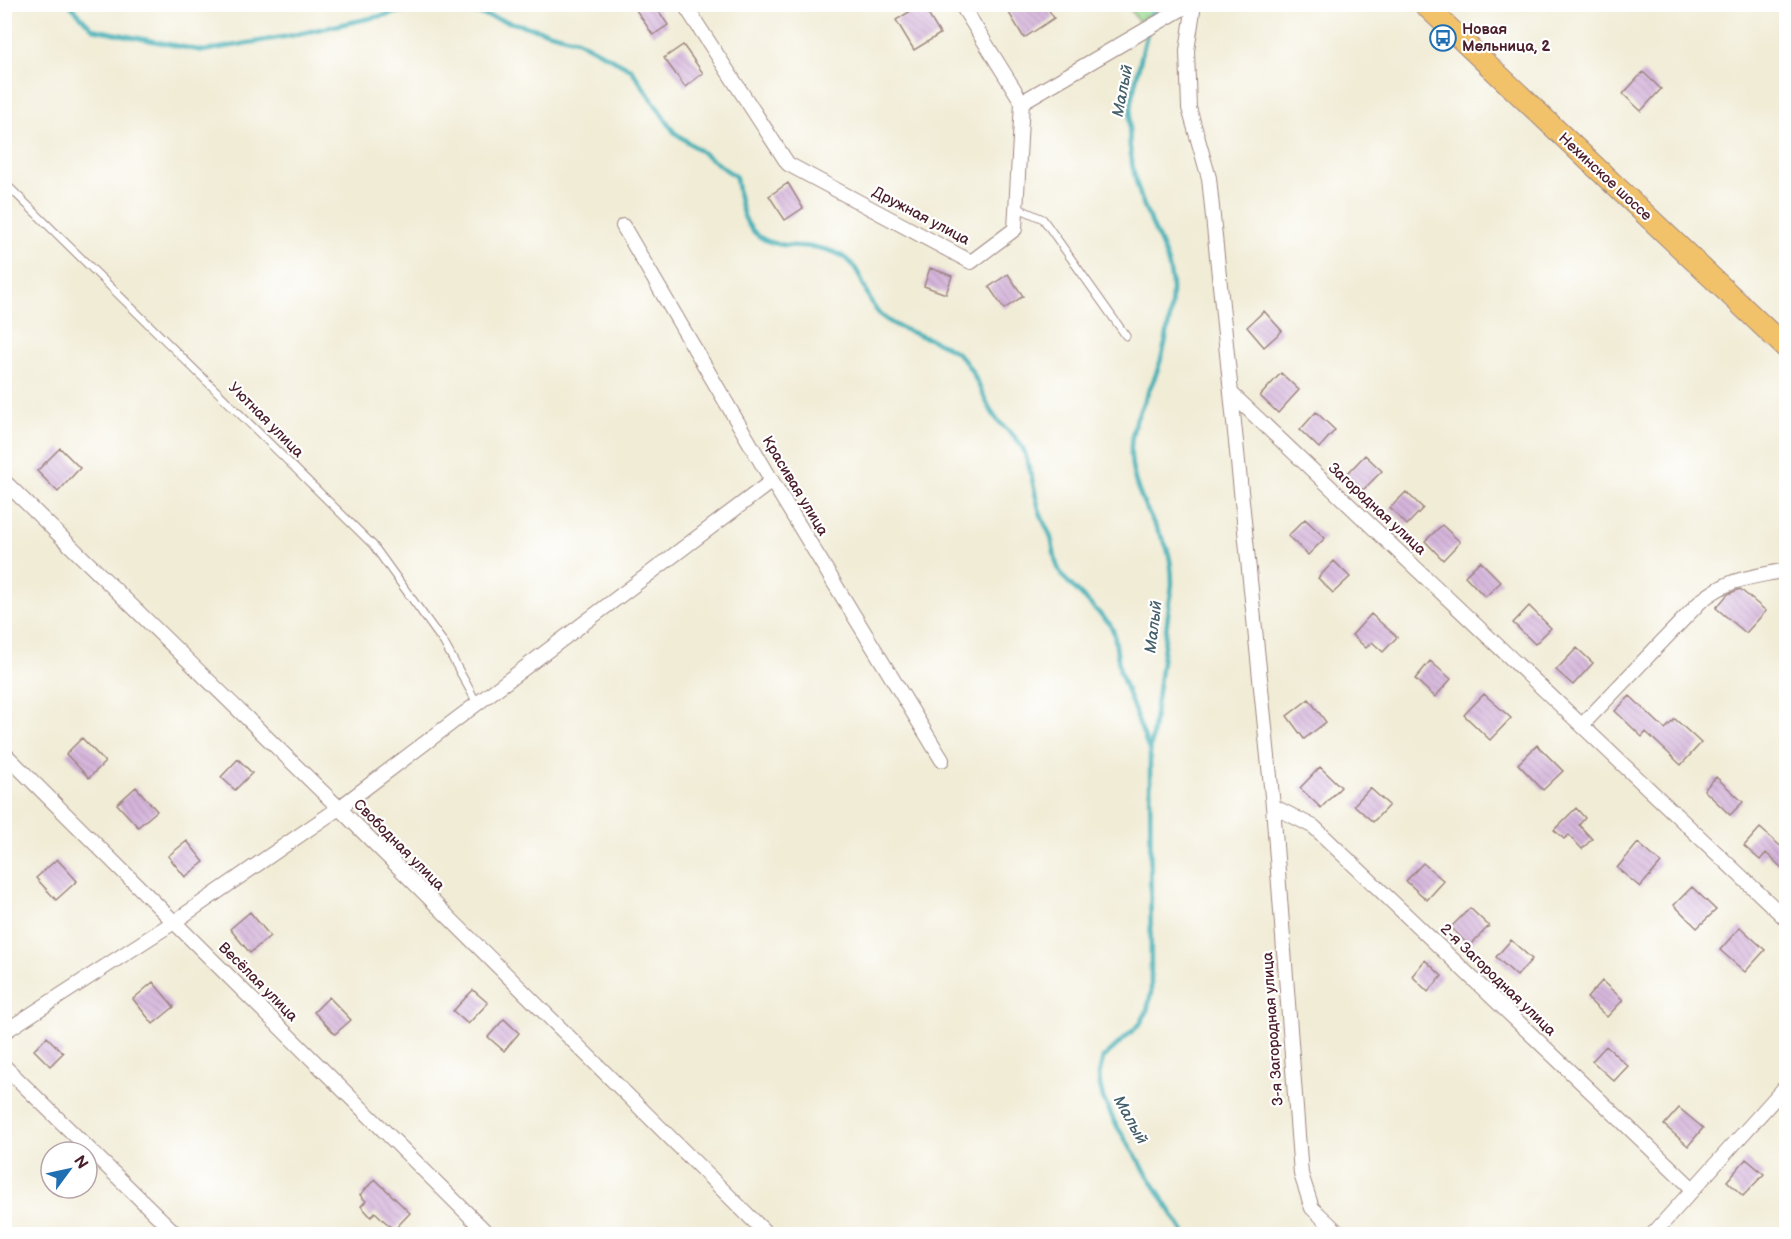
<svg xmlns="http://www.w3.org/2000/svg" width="1791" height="1239" font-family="'Balsamiq Sans',sans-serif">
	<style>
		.grass { fill: url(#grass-dots); stroke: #727d5e; stroke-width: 1.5 }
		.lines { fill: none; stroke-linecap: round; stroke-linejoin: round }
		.stream { stroke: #3caeb5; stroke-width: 4.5 }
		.building { fill: url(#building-back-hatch) }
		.lane-casing { stroke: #9e8680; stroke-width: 9 }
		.street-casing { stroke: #9e8680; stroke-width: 16 }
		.primary-casing { stroke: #9e8680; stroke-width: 23 }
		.lane { stroke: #fff; stroke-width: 7 }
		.street { stroke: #fff; stroke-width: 14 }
		.primary { stroke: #f2c26a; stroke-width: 21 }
		.labels { text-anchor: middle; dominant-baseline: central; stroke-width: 4.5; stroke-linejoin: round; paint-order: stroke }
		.poi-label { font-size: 15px; font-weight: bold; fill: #4a1f2b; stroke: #fff; text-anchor: start }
		.street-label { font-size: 15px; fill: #4a1f2b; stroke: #fff }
		.water-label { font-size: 16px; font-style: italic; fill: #445f69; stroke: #fff }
	</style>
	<defs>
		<pattern id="grass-dots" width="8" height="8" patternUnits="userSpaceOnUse" patternTransform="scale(1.5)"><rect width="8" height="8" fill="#9bdb91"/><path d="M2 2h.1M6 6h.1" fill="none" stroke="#87bc7d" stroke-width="1.8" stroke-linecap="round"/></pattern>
		<pattern id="building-back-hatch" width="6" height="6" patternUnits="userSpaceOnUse" patternTransform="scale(1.5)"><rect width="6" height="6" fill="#d5b5db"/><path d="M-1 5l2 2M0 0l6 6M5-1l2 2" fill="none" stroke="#b89bbc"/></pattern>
	</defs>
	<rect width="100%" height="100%" fill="#fff"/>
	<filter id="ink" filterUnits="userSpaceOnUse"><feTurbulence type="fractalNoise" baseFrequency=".0167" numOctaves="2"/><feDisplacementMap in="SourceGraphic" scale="12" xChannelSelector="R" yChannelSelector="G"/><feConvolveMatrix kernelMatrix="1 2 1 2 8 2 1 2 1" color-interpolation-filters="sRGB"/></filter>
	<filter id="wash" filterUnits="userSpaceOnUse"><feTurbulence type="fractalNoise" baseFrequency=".008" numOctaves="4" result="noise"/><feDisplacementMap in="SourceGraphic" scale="24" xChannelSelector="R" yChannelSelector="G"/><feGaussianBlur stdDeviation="1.35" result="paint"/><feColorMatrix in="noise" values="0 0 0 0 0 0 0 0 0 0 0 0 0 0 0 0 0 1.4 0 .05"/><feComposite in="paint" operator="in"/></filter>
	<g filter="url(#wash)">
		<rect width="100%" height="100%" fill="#f1ecd6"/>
		<path class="grass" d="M1127 5H1168L1138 21Z"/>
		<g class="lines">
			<path class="stream" d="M69 4 93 29 203 51 289 36 435 4
				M442 4 577 40 631 69 674 132 736 177C740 206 743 238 778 244 791 247 805 245 819 248 830 250 839 253 848 260 863 273 865 297 877 311 896 333 931 335 954 351 975 365 981 397 995 417 1004 429 1018 436 1024 451 1031 469 1034 490 1039 509 1041 519 1048 528 1051 538 1055 553 1054 564 1063 577L1110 624 1114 633 1120 672 1149 750
				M1149 25 1154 4
				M1147 33C1132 97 1119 133 1141 198 1151 227 1172 257 1172 289 1172 313 1165 351 1156 374 1145 402 1129 424 1131 456 1132 480 1143 503 1154 524 1158 532 1164 540 1167 548 1171 560 1172 572 1172 584L1150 753 1151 993 1147 1011 1140 1024 1103 1058 1099 1075 1100 1085 1103 1098 1115 1123 1185 1234"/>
		</g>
		<g id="blocks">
			<path class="building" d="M645 4H654L668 25 653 35 636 10Z
				M922 4 940 34 914 50 896 20Z
				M1023 4H1045L1054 18 1024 38 1009 13Z
				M683 45 703 73 685 87 664 58Z
				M1643 72 1661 89 1641 111 1623 94Z
				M788 183 803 208 785 220 769 196Z
				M930 268 952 276 946 294 924 286Z
				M1008 274 1023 296 1004 309 989 287Z
				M1264 311 1282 331 1264 347 1247 327Z
				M1281 373 1299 390 1278 413 1260 396Z
				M1316 412 1335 430 1319 448 1300 430Z
				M60 448 80 468 58 492 37 471Z
				M1365 455 1382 471 1363 490 1347 474Z
				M1406 492 1423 508 1407 525 1390 508Z
				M1305 519 1325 538 1308 555 1288 536Z
				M1442 525 1460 542 1443 560 1425 541Z
				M1334 561 1350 577 1333 593 1318 578Z
				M1480 561 1501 582 1485 597 1465 576Z
				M1740 589 1766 611 1746 633 1716 608 1728 594Z
				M1529 606 1551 628 1535 644 1513 623Z
				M1371 614 1397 637 1383 652 1372 642 1366 648 1352 635Z
				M1577 648 1593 663 1573 685 1556 670Z
				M1430 661 1451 679 1435 697 1415 679Z
				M1484 694 1511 718 1490 740 1464 715Z
				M1630 696 1665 729 1675 719 1701 743 1681 765 1646 732 1642 737 1615 711Z
				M1309 699 1326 722 1304 739 1287 716Z
				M82 738 105 762 89 778 66 754Z
				M1537 745 1563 771 1543 790 1518 764Z
				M238 759 252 773 235 790 221 777Z
				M1320 767 1341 787 1321 808 1300 788Z
				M1716 777 1743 802 1730 815 1704 790Z
				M136 787 157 811 138 827 117 804Z
				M1370 788 1389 805 1373 822 1354 805Z
				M1576 808 1585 818 1579 825 1592 839 1582 849 1569 835 1564 839 1554 830Z
				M1760 828 1786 851V872L1766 853 1760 860 1744 846Z
				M187 841 204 862 185 877 168 856Z
				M1638 843 1661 863 1640 887 1617 868Z
				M57 859 77 881 56 900 36 878Z
				M1423 863 1444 881 1427 900 1406 881Z
				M1692 887 1716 910 1697 928 1674 905Z
				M1470 908 1489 926 1469 946 1451 927Z
				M250 912 270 936 250 953 230 929Z
				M1740 927 1765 950 1745 972 1720 950Z
				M1511 940 1532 959 1517 976 1496 957Z
				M1425 960 1442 976 1428 992 1412 976Z
				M1602 981 1623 1000 1607 1017 1587 998Z
				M153 982 174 1007 153 1024 133 999Z
				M473 990 488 1003 468 1024 453 1011Z
				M329 997 351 1020 335 1034 314 1012Z
				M504 1019 519 1033 504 1051 488 1037Z
				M47 1037 63 1053 50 1066 34 1050Z
				M1606 1046 1628 1066 1614 1081 1592 1061Z
				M1679 1108 1703 1128 1688 1146 1664 1125Z
				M1746 1159 1764 1174 1743 1196 1727 1181Z
				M375 1179 410 1213 394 1230 375 1212 371 1217 361 1206 366 1201 360 1195Z"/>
		</g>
	</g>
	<g filter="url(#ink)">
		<use href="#blocks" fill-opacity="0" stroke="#9e8680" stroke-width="1.5"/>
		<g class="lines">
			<g class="lane-casing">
				<path id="lane" d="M4 182 373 545 444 643 477 703
					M1016 207 1043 219 1126 336"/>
			</g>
			<g class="street-casing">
				<path id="street" d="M684 4 788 164 971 262 1015 229 1022 102
					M961 4 1022 102
					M1194 4 1187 51 1189 108 1209 178 1231 393 1786 919
					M1022 102 1190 4
					M623 226 772 481 942 760
					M1231 393 1273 806 1301 1174 1312 1208 1340 1234
					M4 481 339 808 767 1234
					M1582 725 1701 601C1731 577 1750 578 1786 570
					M4 753 488 1234
					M1273 806 1314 827 1693 1189
					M4 1032 174 922 339 808 772 481
					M4 1066 176 1234
					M1653 1234 1786 1086"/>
			</g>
			<g class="primary-casing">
				<path id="primary" d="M1424 4 1786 348"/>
			</g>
			<use href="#lane" class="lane"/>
			<use href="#street" class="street"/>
			<use href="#primary" class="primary"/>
		</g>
	</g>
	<defs>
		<g id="bus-ring" transform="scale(1.35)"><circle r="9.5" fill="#fff" stroke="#1f6fb2" stroke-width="1.5"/><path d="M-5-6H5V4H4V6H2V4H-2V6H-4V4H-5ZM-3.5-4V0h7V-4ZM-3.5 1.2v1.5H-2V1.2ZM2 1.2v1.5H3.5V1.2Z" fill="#1f6fb2"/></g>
	</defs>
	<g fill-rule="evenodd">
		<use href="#bus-ring" x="1443" y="38"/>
	</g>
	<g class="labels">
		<g class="poi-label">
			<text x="1462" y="29">Новая<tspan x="1462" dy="17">Мельница, 2</tspan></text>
		</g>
		<g class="street-label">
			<text transform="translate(1605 177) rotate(43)">Нехинское шоссе</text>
			<text transform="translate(921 216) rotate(28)">Дружная улица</text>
			<text transform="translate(266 420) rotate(45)">Уютная улица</text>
			<text transform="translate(795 486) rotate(59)">Красивая улица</text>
			<text transform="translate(1377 509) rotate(43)">Загородная улица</text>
			<text transform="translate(399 845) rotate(45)">Свободная улица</text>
			<text transform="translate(1498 980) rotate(44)">2-я Загородная улица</text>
			<text transform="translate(258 982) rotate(45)">Весёлая улица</text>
			<text transform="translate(1273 1029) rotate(-94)">3-я Загородная улица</text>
		</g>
		<g class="water-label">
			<text transform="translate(1123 91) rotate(-79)">Малый</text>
			<text transform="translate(1154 627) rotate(-83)">Малый</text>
			<text transform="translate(1130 1120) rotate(61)">Малый</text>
		</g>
	</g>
	<rect width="1791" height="1239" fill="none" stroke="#fff" stroke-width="24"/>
	<g transform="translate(69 1170) rotate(57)"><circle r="28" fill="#ffffff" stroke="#b7a5aa" stroke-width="1.5"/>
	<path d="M0-4.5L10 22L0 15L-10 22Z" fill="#1f6fb2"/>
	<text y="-9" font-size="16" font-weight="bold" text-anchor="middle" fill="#4a1f2b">N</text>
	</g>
</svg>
